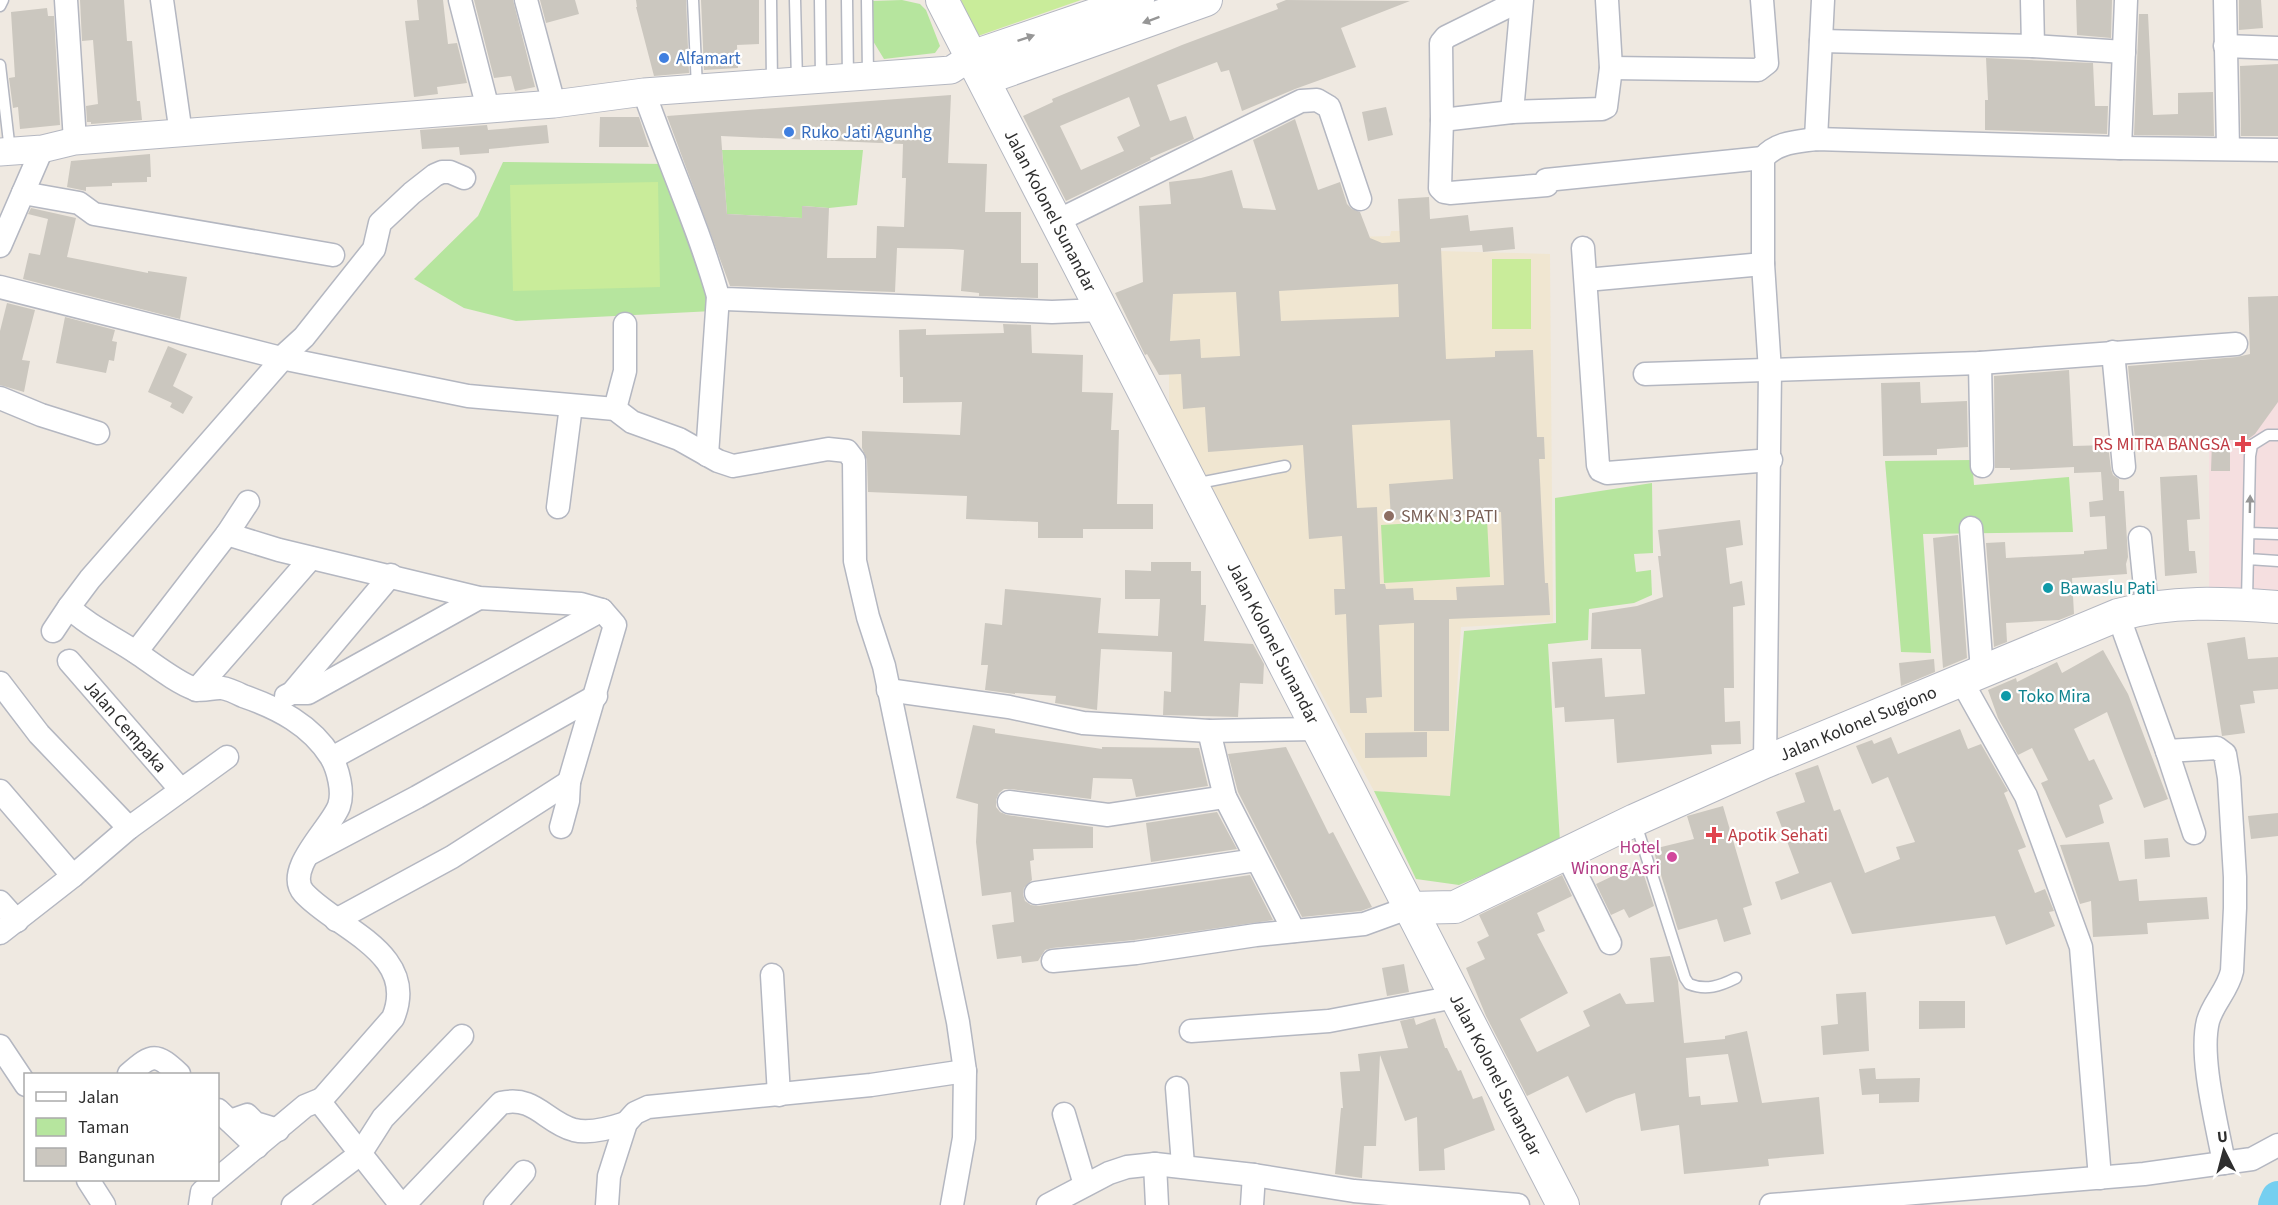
<svg xmlns="http://www.w3.org/2000/svg" width="2278" height="1205" font-family="'Source Sans 3',sans-serif">
	<style>
		.education { fill: #f0e6d1 }
		.medical { fill: #f5dfe0 }
		.green { fill: #b6e59e }
		.pitch { fill: #c9ec9a }
		.lines { fill: none; stroke-linecap: round; stroke-linejoin: round }
		.river { stroke: #75cff0; stroke-width: 34 }
		.building { fill: #cbc7bf; fill-rule: evenodd }
		.service-casing { stroke: #b4b7c1; stroke-width: 13 }
		.minor-casing { stroke: #b4b7c1; stroke-width: 25 }
		.tertiary-casing { stroke: #b4b7c1; stroke-width: 29 }
		.secondary-casing { stroke: #b4b7c1; stroke-width: 34 }
		.service { stroke: #fff; stroke-width: 10 }
		.minor { stroke: #fff; stroke-width: 22 }
		.tertiary { stroke: #fff; stroke-width: 27 }
		.secondary { stroke: #fff; stroke-width: 32 }
		.oneway { fill: #969696 }
		.shop-dot { fill: #3f7fe0; stroke: #fff; stroke-width: 2 }
		.health-dot { fill: #e0444e; stroke: #fff; stroke-width: 2 }
		.education-dot { fill: #8d6e63; stroke: #fff; stroke-width: 2 }
		.culture-dot { fill: #0f9aa8; stroke: #fff; stroke-width: 2 }
		.hotel-dot { fill: #d1479c; stroke: #fff; stroke-width: 2 }
		.labels { text-anchor: middle; dominant-baseline: central; stroke-width: 4.5; stroke-linejoin: round; paint-order: stroke }
		.shop-label { font-size: 18px; fill: #366cbe; stroke: #fff; text-anchor: start }
		.street-label { font-size: 18px; fill: #2e2e2e; stroke: #fff }
		.health-label { font-size: 18px; fill: #be3a42; stroke: #fff; text-anchor: end }
		.education-label { font-size: 18px; fill: #785e54; stroke: #fff; text-anchor: start }
		.culture-label { font-size: 18px; fill: #0d838f; stroke: #fff; text-anchor: start }
		.hotel-label { font-size: 18px; fill: #b23c85; stroke: #fff; text-anchor: end }
	</style>
	<rect width="100%" height="100%" fill="#efe9e1"/>
	<path class="education" d="M1437 230 1438 251 1550 254 1553 622 1461 627 1450 796 1374 791 1169 410V350L1175 271 1260 240 1390 236 1391 231Z"/>
	<path class="medical" d="M2278 337V591L2248 588 2209 589V413Z"/>
	<path class="green" d="M902 0 920 4 926 10 940 46 935 53 884 59 873 41 872 1Z
		M722 150H863L857 205 829 208 803 206 802 218 727 214Z
		M503 162 666 164 713 311 516 321 464 308 414 279 478 216Z
		M1972 460 1974 485 2069 477 2073 532 1923 534 1931 653 1901 652 1885 461Z
		M1652 483 1653 553 1634 554 1636 572 1651 570 1652 595 1634 603 1589 609 1588 640 1548 644 1560 842 1459 885 1416 879 1374 791 1450 796 1464 631 1556 623 1555 498Z
		M1487 519 1490 577 1384 583 1381 525Z"/>
	<path class="pitch" d="M961 0H1081L978 36Z
		M658 182 660 287 513 291 510 185Z
		M1492 259H1531V329H1492Z"/>
	<g class="lines">
		<path class="river" d="M2275 1205 2278 1198"/>
	</g>
	<path class="building" d="M80 0H124L127 41H132L137 101H140L142 120 91 124V122H87L86 106 98 104 93 40 82 41Z
		M417 0H443L448 44 457 43 467 83 437 87 438 94 414 97 405 21 419 20Z
		M474 0H513L535 87 515 91 511 76 494 78Z
		M540 0H575L579 14 546 23Z
		M636 0H686L689 73 654 76 636 7H637Z
		M701 0H759V44L737 45 738 68 704 70Z
		M1286 0 1410 1 1341 28 1356 67 1295 89 1242 111 1229 70 1221 72 1217 62 1157 85 1170 121 1186 116 1194 139 1150 158 1151 160 1066 201 1023 116 1053 102 1052 99 1182 45 1278 9 1276 4ZM1129 97 1140 126 1117 137 1124 151 1081 170 1060 126Z
		M2076 0H2112L2111 38 2077 35Z
		M2239 0H2261L2263 28 2239 30Z
		M47 8 48 16H54L60 125 20 129 18 107 13 108 9 78 15 77 11 12Z
		M2139 14H2148L2153 115 2178 114V93L2213 92 2214 136 2134 135Z
		M1986 58 2093 63 2095 106H2108L2107 134 1985 130V100H1988Z
		M2278 64V136H2241L2240 66Z
		M951 95 948 163 987 164 985 212H1021V263H1038V298L979 296V293L961 291 964 250 952 249 897 248 895 292 730 286 667 116ZM721 136 903 144 902 178H906L904 227 877 226 876 258H827L829 208 802 206V218L727 214Z
		M1386 107 1393 135 1368 141 1362 112Z
		M600 117H639L649 147H599Z
		M1295 119 1318 190 1340 182 1347 204 1352 209 1360 212 1370 238 1382 243 1400 242 1398 199 1429 197 1430 219 1468 215 1470 231 1513 227 1515 249 1483 252 1482 245 1441 248 1446 359 1495 357V351L1533 350 1537 437H1544L1545 459H1539L1545 583H1548L1550 615 1449 619V731H1414V623L1379 625 1382 697 1366 698 1367 713H1350L1346 614 1335 615 1334 589H1345L1342 536 1309 539 1303 445 1208 452 1205 407 1183 409 1181 374 1159 375 1147 354 1145 355 1115 293 1143 282 1139 206 1171 204 1169 182 1201 178 1232 170 1243 208 1276 210 1253 140ZM1398 284 1399 317 1281 321 1279 291ZM1236 292 1240 356 1201 358 1200 339 1170 341 1173 294ZM1450 420 1453 479 1389 484 1391 520 1501 512 1504 585 1456 587 1457 600H1414L1413 588 1386 589 1385 584H1380L1377 507 1357 508 1352 425Z
		M487 125 488 130 547 125 549 143 489 149V153L460 155 459 147 422 149 420 130Z
		M150 154 151 177H147V182L112 183V186L86 187V191L67 187 71 161Z
		M31 208 76 218 67 257 148 273V271L187 277 180 319 23 279 29 253 40 255 48 219 28 214Z
		M2278 296V402L2255 434 2247 440H2230V471H2211L2212 442 2173 444 2172 436 2135 439 2128 366 2237 357 2250 354 2248 297Z
		M7 303 35 310 22 360 30 361 24 392 0 385V331Z
		M65 317 115 330 112 341 117 342 114 361 109 360 106 373 56 363Z
		M1003 324 1031 325 1032 353 1083 355 1082 392 1113 393 1111 430H1119L1117 504H1153V529H1083V538H1038V522L966 519 967 496 868 492 867 460 862 448V431L960 435 962 402 903 403V377H900L899 330 926 329V335L1004 333Z
		M168 346 187 354 173 386 193 397 183 414 170 407 172 403 148 392Z
		M2069 370 2073 446 2108 445 2111 469 2113 475 2119 479V491H2124L2128 557 2126 564 2127 574 2072 578 2074 614 2059 620 2006 623 2007 642 1994 647 1986 543 2005 542 2006 558 2084 554V551L2107 549 2105 516 2090 517 2089 502 2103 500 2101 472 2074 473V467L2010 470V468H1995L1994 376Z
		M1920 382 1921 403 1967 401 1968 447 1937 449V455L1883 456 1881 383Z
		M2197 475 2200 519 2187 520 2189 551H2195L2197 573 2165 576 2160 477Z
		M1740 520 1743 545 1726 548 1730 584 1742 581 1745 605 1733 607 1734 688H1724L1725 722 1740 721 1741 744 1711 745 1712 754 1617 763 1614 719 1565 722 1564 707 1555 708 1552 662 1602 658 1605 697 1645 694 1641 649H1591L1592 613 1637 606 1663 597 1658 556H1661L1658 530Z
		M1958 535 1967 658 1943 668 1933 538Z
		M1151 562H1191V571H1201V605H1206L1204 641 1253 644 1264 664 1263 684 1240 683 1238 717 1163 715 1164 691 1171 692 1172 652 1101 649 1097 710 1055 703 1056 696 1015 693V694L985 690 988 665H981L985 623 1002 625 1005 589 1101 598 1098 633 1158 636 1160 599H1125V570L1151 571Z
		M2245 637 2248 659 2278 657V689L2253 691 2255 703 2240 705 2245 733 2222 736 2207 643Z
		M2103 650 2128 694 2168 799 2144 808 2107 712 2074 729 2089 761 2094 759 2113 799 2099 805 2104 823 2066 838 2041 783 2048 780 2032 748 2018 755 1998 718 1988 690 2016 678 2017 682 2057 662 2062 673Z
		M1934 659 1935 672 1901 686 1899 663Z
		M973 725 995 729V733L1102 749V747L1199 748 1208 786 1136 797 1132 779 1093 778 1091 799 1011 789H1004L999 793 996 800V807L1000 812 1007 815 1093 827V848L1033 849 1034 860 1030 861 1032 880 1024 888 1023 894 1025 901 1031 905 1038 906 1250 875 1273 920 1134 940 1052 948 1045 950 1038 961 1022 963 1021 956 997 959 992 925 1014 922 1011 892 982 896 976 842 978 804 956 798Z
		M1960 729 1968 749 1981 744 2008 791 2004 793 2026 847 2018 850 2035 893 2045 889 2054 911 2049 912 2055 926 2006 945 1995 916 1852 934 1831 882 1781 900 1775 882 1799 873 1776 812 1805 802 1795 773 1818 765 1834 811 1840 809 1865 873 1900 859 1896 847 1915 842 1888 777 1872 784 1856 746 1872 740 1874 744 1891 737 1898 754Z
		M1427 732V757L1365 758V733Z
		M1286 747 1329 834 1333 832 1372 907 1361 911 1302 917 1238 792 1228 754Z
		M1723 806 1752 905 1743 908 1751 934 1724 942 1717 919 1678 930 1653 849 1694 839 1687 816Z
		M1217 812 1237 849 1151 862 1146 823Z
		M2278 813V836L2251 839 2248 816Z
		M2168 838 2170 857 2145 859 2144 840Z
		M2109 842 2119 881 2137 879 2139 901 2207 897 2209 919 2147 923 2148 934 2093 937 2091 901 2080 904 2060 845Z
		M1640 863 1654 906 1629 918 1624 909 1611 915 1596 884Z
		M1562 875 1572 896 1537 913 1545 931 1537 934 1568 993 1520 1019 1537 1052 1590 1026 1583 1011 1620 993 1626 1004 1654 1002 1650 958 1670 956 1678 981 1684 1043 1725 1039V1036L1747 1031 1762 1103 1819 1097 1824 1154 1768 1159 1769 1166 1684 1174 1679 1125 1641 1131 1635 1093 1616 1099 1586 1113 1568 1076 1527 1096 1486 1016 1466 968 1485 959 1477 942 1489 936 1479 915ZM1728 1054 1738 1102 1701 1105 1700 1096 1689 1097 1686 1058Z
		M1404 964 1409 992 1387 996 1382 968Z
		M1866 992 1869 1051 1823 1055 1821 1026 1838 1024 1836 994Z
		M1919 1001H1965V1028L1919 1029Z
		M1414 1018 1416 1025 1435 1018 1445 1048H1447L1458 1071 1461 1070 1473 1099 1482 1096 1495 1130 1444 1149 1445 1170 1419 1171 1417 1117 1405 1121 1380 1055 1376 1146H1364L1362 1178 1335 1174 1341 1108H1343L1340 1072 1360 1071 1358 1054 1408 1048 1400 1021Z
		M1875 1068 1876 1079 1920 1078 1919 1102 1879 1103V1094L1862 1095 1859 1069Z"/>
	<g class="lines">
		<g class="service-casing">
			<path id="service" d="M693 0 697 88
				M771 0 772 82
				M795 0 797 81
				M820 0 821 78
				M847 0 848 78
				M867 0 868 75
				M0 6 3 0
				M0 65 10 151
				M1194 484 1285 466
				M2249 533 2278 534
				M2248 559 2278 561
				M2247 601 2250 456 2252 445 2268 435H2278
				M1636 824 1685 978 1689 984C1706 991 1720 986 1736 978"/>
		</g>
		<g class="minor-casing">
			<g id="minor">
				<path d="M66 0 75 141"/>
				<path d="M162 0 181 134"/>
				<path d="M460 0 488 109"/>
				<path d="M526 0 554 104"/>
				<path d="M1521 0 1446 37 1441 43 1442 120 1440 188 1444 192 1450 193 1547 185 1546 180 1763 158"/>
				<path d="M2225 0 2228 148"/>
				<path d="M1821 41 2033 46 2032 0"/>
				<path d="M2033 46 2124 52"/>
				<path d="M2225 46 2278 48"/>
				<path d="M1611 68 1758 70 1767 63 1762 0"/>
				<path d="M644 92C668 161 698 226 718 296L725 299 1052 312 1101 310"/>
				<path d="M1512 112 1522 0"/>
				<path d="M1442 120 1512 112 1602 109 1606 107 1611 68 1607 0"/>
				<path d="M1816 139 1823 0"/>
				<path d="M2120 148 2126 0"/>
				<path d="M23 193 79 203 94 214 333 255"/>
				<path d="M1057 221 1301 101 1317 100 1329 107 1360 199"/>
				<path d="M0 246 42 149"/>
				<path d="M1583 248 1598 465 1600 470 1607 473 1771 460"/>
				<path d="M1586 280 1763 264"/>
				<path d="M0 287 281 358 278 364 90 579 69 607C89 627 114 637 137 653 152 663 177 683 195 689 203 692 213 687 222 688 229 689 237 693 243 696 278 708 311 725 331 757 338 769 344 792 339 806 331 828 283 870 304 893 337 929 420 953 393 1018L322 1099 323 1106 401 1205"/>
				<path d="M2113 352 2124 467"/>
				<path d="M281 358 468 396 615 409 632 422 679 439 718 461 733 466 828 449 847 451 854 460 855 561 868 617 884 666 958 1022 965 1071 964 1138 952 1205"/>
				<path d="M281 358 304 337 374 249 380 223 412 193 435 175 442 172H450L464 178"/>
				<path d="M1980 363 1982 466"/>
				<path d="M1645 374 1980 363 2236 344"/>
				<path d="M0 398 41 415 98 433"/>
				<path d="M615 409 625 371V324"/>
				<path d="M707 455 718 296"/>
				<path d="M558 507 571 406"/>
				<path d="M1971 528 1982 671"/>
				<path d="M227 534 279 550 479 598 581 604 602 610 615 625 569 782 568 801 561 827"/>
				<path d="M2140 538 2147 607"/>
				<path d="M2118 615 2167 751 2194 833"/>
				<path d="M53 631 69 607"/>
				<path d="M136 652 227 534 248 502"/>
				<path id="s1" d="M69 661 181 790"/>
				<path d="M1961 680 2026 796 2081 947 2100 1178"/>
				<path d="M0 683 39 734 129 828"/>
				<path d="M196 690 311 558"/>
				<path d="M888 690 1009 707 1083 723 1209 731 1316 729"/>
				<path d="M292 693H308L479 598"/>
				<path d="M286 696 292 693 391 575"/>
				<path d="M1209 731 1225 797 1294 931"/>
				<path d="M2167 751 2217 748 2225 754 2229 778 2235 877V908L2232 971C2228 990 2213 1003 2208 1021 2199 1057 2217 1124 2224 1163"/>
				<path d="M332 758 602 610"/>
				<path d="M1765 762 1770 371 1763 264V158C1777 142 1796 142 1816 139L2120 148 2278 150"/>
				<path d="M0 791 73 876"/>
				<path d="M1009 802 1108 815 1225 797"/>
				<path d="M1566 853 1610 943"/>
				<path d="M309 854 417 797 596 696"/>
				<path d="M1036 893 1256 860"/>
				<path d="M0 902 17 921"/>
				<path d="M336 920 452 857 569 782"/>
				<path d="M0 933 73 876 129 828 227 757"/>
				<path d="M1053 961 1136 953 1256 935 1364 924 1408 908"/>
				<path d="M772 975 779 1095"/>
				<path d="M1191 1031 1329 1021 1455 997"/>
				<path d="M0 1046 26 1085"/>
				<path d="M129 1074C153 1053 156 1053 179 1074"/>
				<path d="M1177 1088 1183 1165"/>
				<path d="M218 1110 257 1147"/>
				<path d="M1064 1114 1085 1185"/>
				<path d="M230 1121 247 1115 255 1123 278 1130"/>
				<path d="M1155 1164 1157 1205"/>
				<path d="M88 1180 104 1205"/>
				<path d="M200 1205 202 1192 305 1106 322 1099"/>
				<path d="M293 1205 360 1154 383 1118 462 1036"/>
				<path d="M404 1205 501 1103C535 1095 545 1122 574 1130 590 1134 611 1128 626 1123"/>
				<path d="M495 1205 524 1172"/>
				<path d="M607 1205 609 1176 626 1123 635 1113 648 1107 871 1085 965 1071"/>
				<path d="M1048 1205 1109 1173 1127 1167 1155 1164 1254 1175 1354 1191 1518 1205"/>
				<path d="M1252 1205 1254 1175"/>
				<path d="M1771 1205 2144 1174 2252 1159 2278 1145"/>
			</g>
		</g>
		<g class="tertiary-casing">
			<path id="tertiary" d="M0 152 42 149 75 141 554 104 644 92 951 70 971 57"/>
		</g>
		<g class="secondary-casing">
			<g id="secondary">
				<path id="s2" d="M942 0 1563 1205"/>
				<path d="M971 57 1138 0"/>
				<path d="M984 79 1206 0"/>
				<path id="s3" d="M1408 908 1455 907 1635 820 1765 762 2118 615C2171 600 2224 603 2278 607"/>
			</g>
		</g>
		<use href="#service" class="service"/>
		<use href="#minor" class="minor"/>
		<use href="#tertiary" class="tertiary"/>
		<use href="#secondary" class="secondary"/>
	</g>
	<defs><path id="oneway-solid" d="M-6-.8H1V-3.2L6.5 0L1 3.2V.8H-6Z" transform="scale(1.5)"/></defs>
	<g class="oneway">
		<use href="#oneway-solid" transform="translate(1151 20) rotate(160)"/>
		<use href="#oneway-solid" transform="translate(1026 38) rotate(-19)"/>
		<use href="#oneway-solid" transform="translate(2250 504) rotate(-89)"/>
	</g>
	<g class="shop-dot">
		<circle cx="664" cy="58" r="6"/>
		<circle cx="789" cy="132" r="6"/>
	</g>
	<g class="health-dot">
		<path d="M2240 435h6v6h6v6h-6v6h-6v-6h-6v-6h6z"/>
		<path d="M1711 826h6v6h6v6h-6v6h-6v-6h-6v-6h6z"/>
	</g>
	<circle class="education-dot" cx="1389" cy="516" r="6"/>
	<g class="culture-dot">
		<circle cx="2048" cy="588" r="6"/>
		<circle cx="2006" cy="696" r="6"/>
	</g>
	<circle class="hotel-dot" cx="1672" cy="857" r="6"/>
	<g class="labels">
		<g class="shop-label">
			<text x="676" y="58">Alfamart</text>
			<text x="801" y="132">Ruko Jati Agunhg</text>
		</g>
		<g class="street-label">
			<text stroke="none"><textPath href="#s2" startOffset="237">Jalan Kolonel Sunandar</textPath></text>
			<text stroke="none"><textPath href="#s2" startOffset="723">Jalan Kolonel Sunandar</textPath></text>
			<text stroke="none"><textPath href="#s3" startOffset="490">Jalan Kolonel Sugiono</textPath></text>
			<text stroke="none"><textPath href="#s1" startOffset="86">Jalan Cempaka</textPath></text>
			<text stroke="none"><textPath href="#s2" startOffset="1209">Jalan Kolonel Sunandar</textPath></text>
		</g>
		<g class="health-label">
			<text x="2230" y="444">RS MITRA BANGSA</text>
			<text x="1728" y="835" text-anchor="start">Apotik Sehati</text>
		</g>
		<g class="education-label">
			<text x="1401" y="516">SMK N 3 PATI</text>
		</g>
		<g class="culture-label">
			<text x="2060" y="588">Bawaslu Pati</text>
			<text x="2018" y="696">Toko Mira</text>
		</g>
		<g class="hotel-label">
			<text x="1660" y="847">Hotel<tspan x="1660" dy="21">Winong Asri</tspan></text>
		</g>
	</g>
	<rect x="24" y="1073" width="195" height="108" fill="#ffffff" stroke="#ababab" stroke-width="1.5"/>
	<rect x="36" y="1092" width="30" height="9" fill="#ffffff" stroke="#ababab" stroke-width="1.5"/>
	<text x="78" y="1103" font-size="18" fill="#2e2e2e">Jalan</text>
	<rect x="36" y="1118" width="30" height="18" fill="#b6e59e" stroke="#ababab" stroke-width="1.5"/>
	<text x="78" y="1133" font-size="18" fill="#2e2e2e">Taman</text>
	<rect x="36" y="1148" width="30" height="18" fill="#cbc7bf" stroke="#ababab" stroke-width="1.5"/>
	<text x="78" y="1163" font-size="18" fill="#2e2e2e">Bangunan</text>
	<g transform="translate(2224 1151) rotate(354)" stroke="#ffffff" stroke-width="4.5" paint-order="stroke">
	<path d="M0-4.5L10 22L0 15L-10 22Z" fill="#2e2e2e"/>
	<text y="-9" font-size="16" font-weight="bold" text-anchor="middle" fill="#2e2e2e">U</text>
	</g>
</svg>
